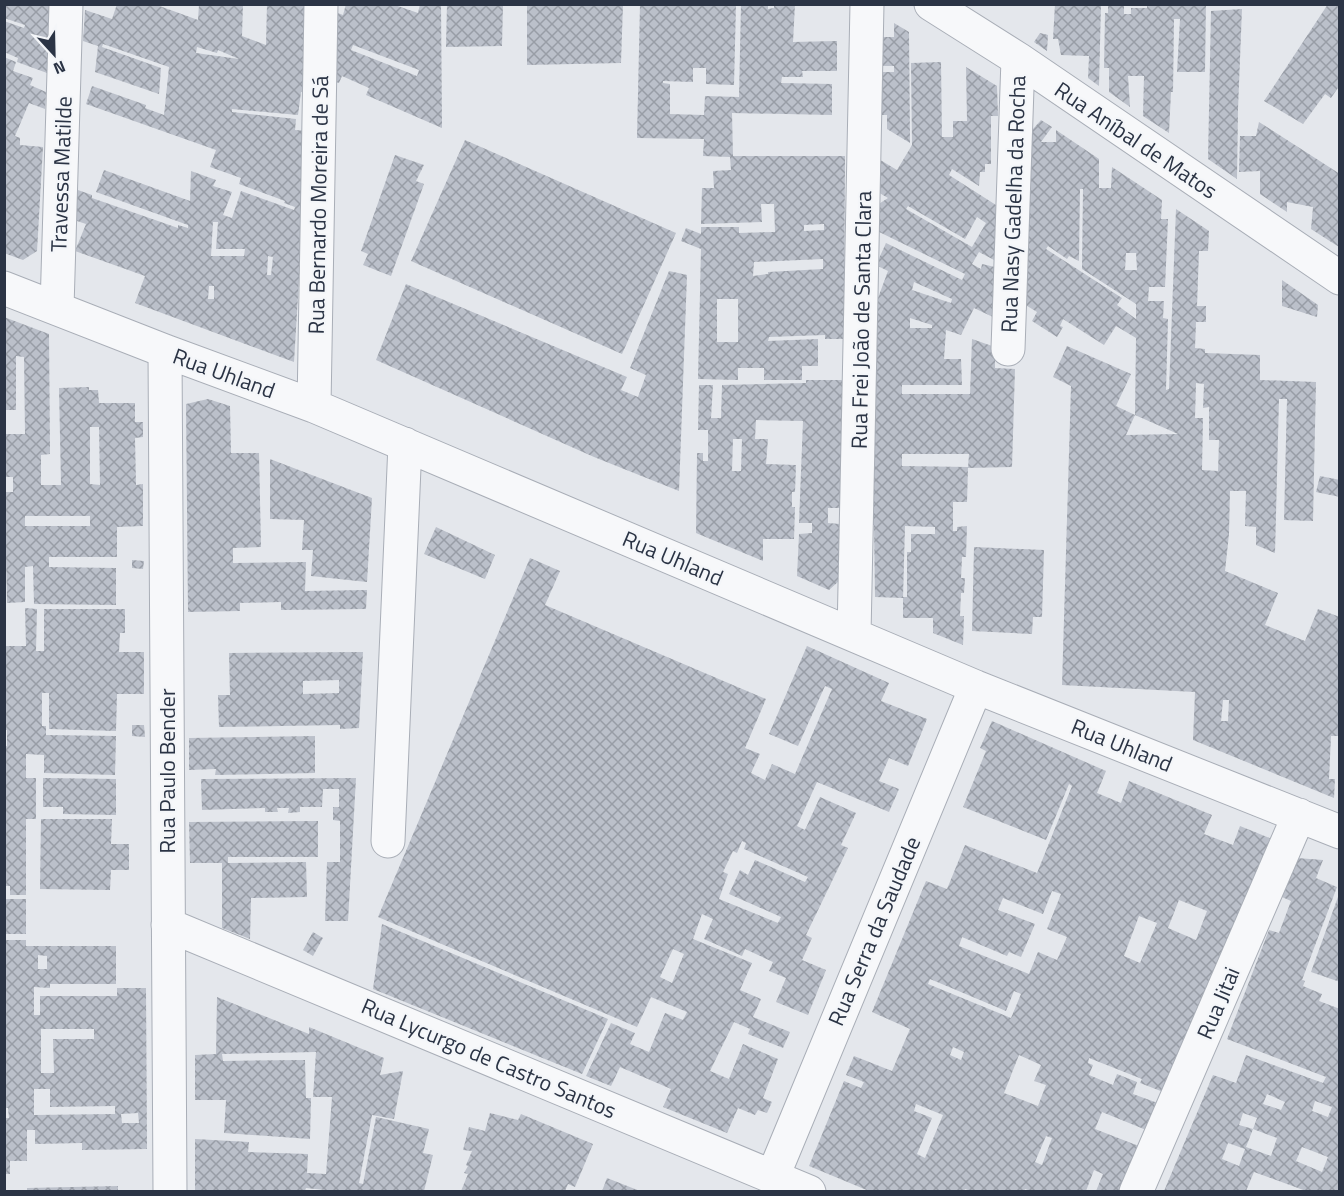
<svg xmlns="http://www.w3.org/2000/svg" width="1344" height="1196" font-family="'Titillium Web',sans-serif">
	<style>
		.building { fill: url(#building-cross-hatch); fill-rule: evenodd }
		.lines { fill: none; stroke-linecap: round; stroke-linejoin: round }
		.minor-casing { stroke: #a9aeb7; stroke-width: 35 }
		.minor { stroke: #f7f8fa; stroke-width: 33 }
		.labels { text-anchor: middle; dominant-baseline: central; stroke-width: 4.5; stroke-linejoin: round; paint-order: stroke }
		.street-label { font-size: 22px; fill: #2b3445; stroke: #f4f6f9 }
	</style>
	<defs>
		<pattern id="building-cross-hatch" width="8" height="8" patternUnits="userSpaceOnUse" patternTransform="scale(1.5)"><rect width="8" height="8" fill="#bbc0ca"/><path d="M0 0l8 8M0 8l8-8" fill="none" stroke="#989da6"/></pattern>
	</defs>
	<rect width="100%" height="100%" fill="#e4e7ec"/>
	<path class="building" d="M4 4H50L47 73 17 62 18 58 4 52V21L24 28 25 25 4 18Z
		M117 4H154L198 20 199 4H243L242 36 266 45 267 4H312L310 93 301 92 298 115 232 109V112L296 119 295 130 308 131 294 362 135 303 145 276 75 251 86 224 74 220 75 189 92 195V198L178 228V225L188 228V225L96 192 104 170 190 201 191 171 216 180 213 186 232 192 223 215 232 218 241 191 294 210 295 207 284 203 285 201 239 184 241 178 210 167 216 150 86 104 92 86 146 105 145 108 164 115 169 67 103 44 102 47 161 68 159 94 95 72 98 46 83 41 85 10 112 19ZM197 47 217 53 218 50 239 59 196 53ZM213 222H218L216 249H245L244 256H211ZM268 256 273 257 271 275H267ZM209 286H214V299H208Z
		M346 4H392L418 13 420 4H441L442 128 366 95 369 88 342 76 339 83 333 81V11L343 15ZM353 45 419 70 417 76 351 50Z
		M447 4H503L502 46 446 47Z
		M527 4H623L621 63 527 65Z
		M640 4H736L734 85 706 84V68H693V82L663 81V83L670 84V114L704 115 705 96 739 97 741 4H768V9L774 8V4H795L793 42 837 41V71H802L803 77H782L781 83 832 84V115L732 113 733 156H845L844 339H825V335L769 337 768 341 818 339V366H802V380H764V368H738V380L698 379 701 249 681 241 686 228 701 234V227H739V233L775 232 774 204H761L762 222 701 224 702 188H714L713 171 731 170 730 157 703 156 704 139 637 138ZM824 224V230L804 231V225ZM823 259V269L768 272V274L753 276 754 262ZM717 299H738V342H717Z
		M1055 4H1101L1099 86 1088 78 1089 56 1061 55 1058 39H1053Z
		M1108 4H1124V14H1131V8H1147V4H1206L1205 72H1177L1180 19H1174L1173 92H1171L1169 133 1143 116 1144 76H1128L1130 107 1109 92V68H1104L1105 13H1108Z
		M1328 4H1340V85L1331 98 1325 94 1303 124 1264 101Z
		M1242 9 1238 109 1237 179 1208 159 1211 11Z
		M894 23 909 32 910 143 887 129V115H880L882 72H894V66H873L874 37H894Z
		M1040 33 1048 35 1047 51 1034 42Z
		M4 57 16 62 13 71 33 78 30 85 46 92 45 109 29 103 15 136 20 138V145L43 147 37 251 23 260 4 253Z
		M941 62 942 137H953V121H967L966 67 997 86 998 116H991V164H985V172H980L979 186 952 169 949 175 996 205V261L979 252 972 264 981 269 982 264 995 267V318L974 308 961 335 946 330 944 359H961L962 385H902V394H970L972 339 995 347V368L1015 369 1012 467 968 468 969 454H902V466L968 467 967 502H953V531H957V527L967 526 966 557H962L961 578H965L964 593H961L960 616H964L963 645 933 633V618H903V597H907V552H911V534H935V527L905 526 903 598 875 597 874 525 865 524 875 306 888 271 876 265 886 243 962 280 965 274 871 228V209L888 198 871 188 872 155 897 170 912 145 911 63ZM908 206 965 239 977 217 986 223 972 247 906 209ZM914 282 952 299 951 303 912 290ZM910 318 932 325V328H910Z
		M1041 120 1052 127 1041 142H1056V130L1099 159V188H1111L1112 167 1162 200 1161 219H1168L1165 287H1149L1148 301H1164L1163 318 1168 319 1166 390 1169 389 1176 209 1209 231 1208 251H1199L1197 306H1206V322H1196L1195 348 1205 349V353L1260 355V380L1316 382 1313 521 1284 520 1287 399H1279L1275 553 1256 545V527L1245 526 1246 491H1230L1229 534 1225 571 1278 593 1265 625 1305 641 1318 609 1340 617V736H1331L1329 779H1335L1334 798 1193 740 1195 692 1062 685 1071 386 1053 377 1067 346 1131 374 1116 406 1135 415 1126 435 1178 434 1135 415 1136 338 1116 326 1104 345 1063 319 1060 326 1063 327 1057 337 1032 321 1037 312 1024 304 1025 138ZM1080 189H1083L1082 269 1136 304V319L1117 305 1122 298 1046 249 1048 246 1067 259 1069 256 1079 261ZM1126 253H1136L1137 270H1125ZM1196 383 1204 384 1203 408 1209 407V440H1219L1218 471 1202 470 1203 418H1195ZM1223 700H1229L1228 721H1221Z
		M1259 122 1340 174 1339 247 1311 229 1313 207 1287 202V212L1260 194V171L1239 172 1240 136H1256Z
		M465 140 676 233 622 354 411 261Z
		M395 155 424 165 416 181 424 184 391 276 363 265 368 254 361 251Z
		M669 271 687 275 679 491 594 457 376 360 406 284 627 377 621 390 638 397 646 375 630 368Z
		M1282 280 1318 305 1317 317 1282 306Z
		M4 317 49 334 50 454 41 455V485H61L59 388 89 387V390H98L99 403H135V422H143V437L135 438 136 485 143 484V526L117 527V557H49V567L116 568V605L34 604 33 566 25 567V602L7 603 6 561H4V492H13V477H4V434H25L24 357 16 356V410H4ZM90 427H99L100 485 90 484ZM25 516H90V526H25Z
		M806 380H843L841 508H828V523L840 524 839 581 829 590 797 576 799 534 812 533V523H799L803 421 756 420 755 439H768L766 464 796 465 795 492H792V507H795L794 539H763V561L696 533 697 453H703V461H708V430H698L699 385H713L711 418H721L722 385 806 383ZM733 439H742L741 471H732Z
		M208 399 230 406 231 453H259L261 547 233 548V563L306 562 305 591 367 590 366 609 281 610V602L240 603V611L188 612 186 404Z
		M270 459 372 498 367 582 311 576 313 550H302L304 520 270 519Z
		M1320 476 1340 480V497L1316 492Z
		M436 527 495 555 485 579 424 554Z
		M974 547 1044 550 1042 617H1033L1032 634 972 631Z
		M530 558 560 571 545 605 766 699 745 748 760 754 751 773 765 780 772 764 795 774 832 689 825 686 798 746 769 734 807 646 889 683 881 701 927 719 908 766 889 758 879 781 899 789 889 812 817 782 797 826 805 830 820 797 856 813 841 845 848 848 806 935 812 938 802 960 826 970 808 1015 776 1002 786 978 769 971 773 962 745 949 742 956 704 939 713 919 702 914 693 939 752 963 740 990 761 999 753 1017 790 1032 783 1048 748 1034 750 1029 734 1022 710 1071 729 1079 743 1044 778 1059 763 1098 772 1102 767 1113 758 1110 755 1115 738 1108 727 1133 663 1107 671 1089 620 1067 611 1086 586 1076 611 1023 635 1033 630 1044 649 1052 665 1013 683 1020 687 1012 651 997 637 1027 378 917ZM742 841 746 843 744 849 808 877 805 882 755 860 748 875 740 870 729 894 781 917 778 923 719 899 728 874 723 872 733 851 737 853ZM673 949 684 954 672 983 660 977Z
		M132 560 144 561 143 569 132 568Z
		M25 608 37 609 36 651H44V609H125V633H120L119 652H144V694H117L116 731 49 729V693H42V726H46V735L116 736 115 775 44 773V755L26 754V778H36V819H26V895H10V886H4V747L7 746V730H5V646H26Z
		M363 652 359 728 340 729V725L219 727 218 695H230L229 653ZM339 680V693L303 694V681Z
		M992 721 1106 771 1097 793 1121 803 1129 781 1212 815 1204 834 1233 845 1240 826 1272 839 1171 1095 1140 1083 1142 1079 1089 1058 1088 1063 1093 1065 1089 1075 1113 1085 1117 1074 1137 1082 1133 1094 1166 1106 1156 1134 1102 1112 1095 1129 1149 1150 1123 1191H1096L1103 1174 1094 1170 1086 1191 1058 1190 1057 1191H1031L1025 1189 1024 1191H971L965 1189 964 1191H869L809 1166 844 1081 861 1088 864 1082 846 1075 854 1056 892 1071 910 1029 872 1012 926 881 947 889 965 845 1037 873 1072 786 1069 784 1046 840 963 807 986 751 980 748ZM1052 891 1061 894 1047 929 1067 937 1057 960 1038 952 1029 974 959 946 962 937 1007 956 1009 952 1021 957 1035 924 998 910 1003 898 1043 914ZM1179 900 1207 911 1196 940 1168 928ZM1139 916 1157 923 1140 963 1124 956ZM930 979 1006 1011 1014 991 1021 994 1011 1018 928 984ZM953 1047 964 1052 961 1060 950 1055ZM1019 1055 1041 1065 1034 1081 1046 1085 1038 1106 1004 1093ZM916 1104 943 1115 925 1158 917 1154 932 1118 914 1111ZM1046 1136 1052 1138 1042 1165 1035 1162Z
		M132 725H144L145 737 132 736Z
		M315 736V773L215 775 216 769 189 770V738Z
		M43 778 116 779V815L63 814V807H43Z
		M356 778 348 921H325L327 862H340V821L333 820V807H339V789H323L322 807H300V812L288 813 289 808H277L278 812H265V808L202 810 201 779Z
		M41 819H112L111 844H129V870H111L110 890 40 889Z
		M318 821V857H228V863L306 862 307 897 251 898 250 939 222 928V863H190L189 822Z
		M1297 858 1323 860 1316 878 1337 887 1302 980 1305 981 1303 986 1322 994 1319 1001 1340 1009V1191H1306L1254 1172 1246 1191H1164L1213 1075 1236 1083 1246 1055 1323 1083 1326 1077 1227 1039 1269 930 1279 933 1291 901 1282 897ZM1267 1094 1285 1102 1281 1110 1263 1104ZM1315 1101 1332 1107 1328 1117 1312 1111ZM1243 1113 1257 1118 1253 1129 1277 1138 1271 1156 1246 1147 1253 1129 1239 1125ZM1228 1143 1245 1149 1239 1166 1222 1159ZM1302 1147 1328 1157 1322 1172 1296 1161Z
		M1339 894H1340V982L1311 972Z
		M4 899H26V934H4Z
		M382 924 608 1019 582 1074 373 989Z
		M313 932 323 938 313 956 303 950Z
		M4 940H26V946H116V984H50V988L34 987V1015H40V996H117V988H146L147 1149 82 1150V1143L35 1144V1130H27V1161H10V1174H4V1118H9L8 1108H4ZM38 955 47 956V969H38ZM41 1029H94V1039H53L54 1073H41ZM34 1089H50V1107L115 1106V1114L34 1115ZM138 1113 139 1123H122L121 1114Z
		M217 997 309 1034V1027L384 1058 380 1075 403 1071 394 1119 372 1115 359 1183 363 1184 376 1117 429 1129 423 1153 433 1155 424 1191H325V1190L306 1188 305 1191H195V1139L249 1142 248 1152 308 1154 307 1173 326 1174 332 1097H313L316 1052 222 1054 223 1061 305 1060 306 1098H311L310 1139 224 1133 226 1100H195V1055L216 1054Z
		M490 1113 518 1120 521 1114 593 1144 575 1187 568 1184 565 1191H461L468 1174 464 1173 468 1166 466 1165 472 1151 463 1150 469 1127 485 1131Z
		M607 1178 640 1191H602Z
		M118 1186V1191H27V1188Z"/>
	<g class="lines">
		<g class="minor-casing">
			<path id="minor" d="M931 4 1018 59 1340 278
				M4 288 165 351 314 406 976 687 1340 832
				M57 308 66 4
				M1008 349 1018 59
				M165 351 170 1192
				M314 406 321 4
				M854 635 867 4
				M388 841 405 444
				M168 925 809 1192
				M773 1176 976 687
				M1136 1192 1299 815"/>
		</g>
		<use href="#minor" class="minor"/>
	</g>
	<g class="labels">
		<g class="street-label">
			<text transform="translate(1136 140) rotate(34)">Rua Aníbal de Matos</text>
			<text transform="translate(61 174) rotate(-88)">Travessa Matilde</text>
			<text transform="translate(1013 204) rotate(-88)">Rua Nasy Gadelha da Rocha</text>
			<text transform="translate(318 205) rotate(-89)">Rua Bernardo Moreira de Sá</text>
			<text transform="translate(861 320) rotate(-89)">Rua Frei João de Santa Clara</text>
			<text transform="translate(224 373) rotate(20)">Rua Uhland</text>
			<text transform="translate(673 558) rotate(23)">Rua Uhland</text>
			<text transform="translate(1122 745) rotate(22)">Rua Uhland</text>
			<text transform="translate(167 771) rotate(-90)">Rua Paulo Bender</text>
			<text transform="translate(874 931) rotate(-67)">Rua Serra da Saudade</text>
			<text transform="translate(1218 1003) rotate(-67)">Rua Jitai</text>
			<text transform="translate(489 1058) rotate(23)">Rua Lycurgo de Castro Santos</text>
		</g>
	</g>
	<rect width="1344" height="1196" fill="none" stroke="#2b3445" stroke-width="12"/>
	<g transform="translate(54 54) rotate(158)" stroke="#f4f6f9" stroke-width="4.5" paint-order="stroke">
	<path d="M0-4.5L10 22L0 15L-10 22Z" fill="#2b3445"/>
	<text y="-9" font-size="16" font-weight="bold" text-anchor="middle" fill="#2b3445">N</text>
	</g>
</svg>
